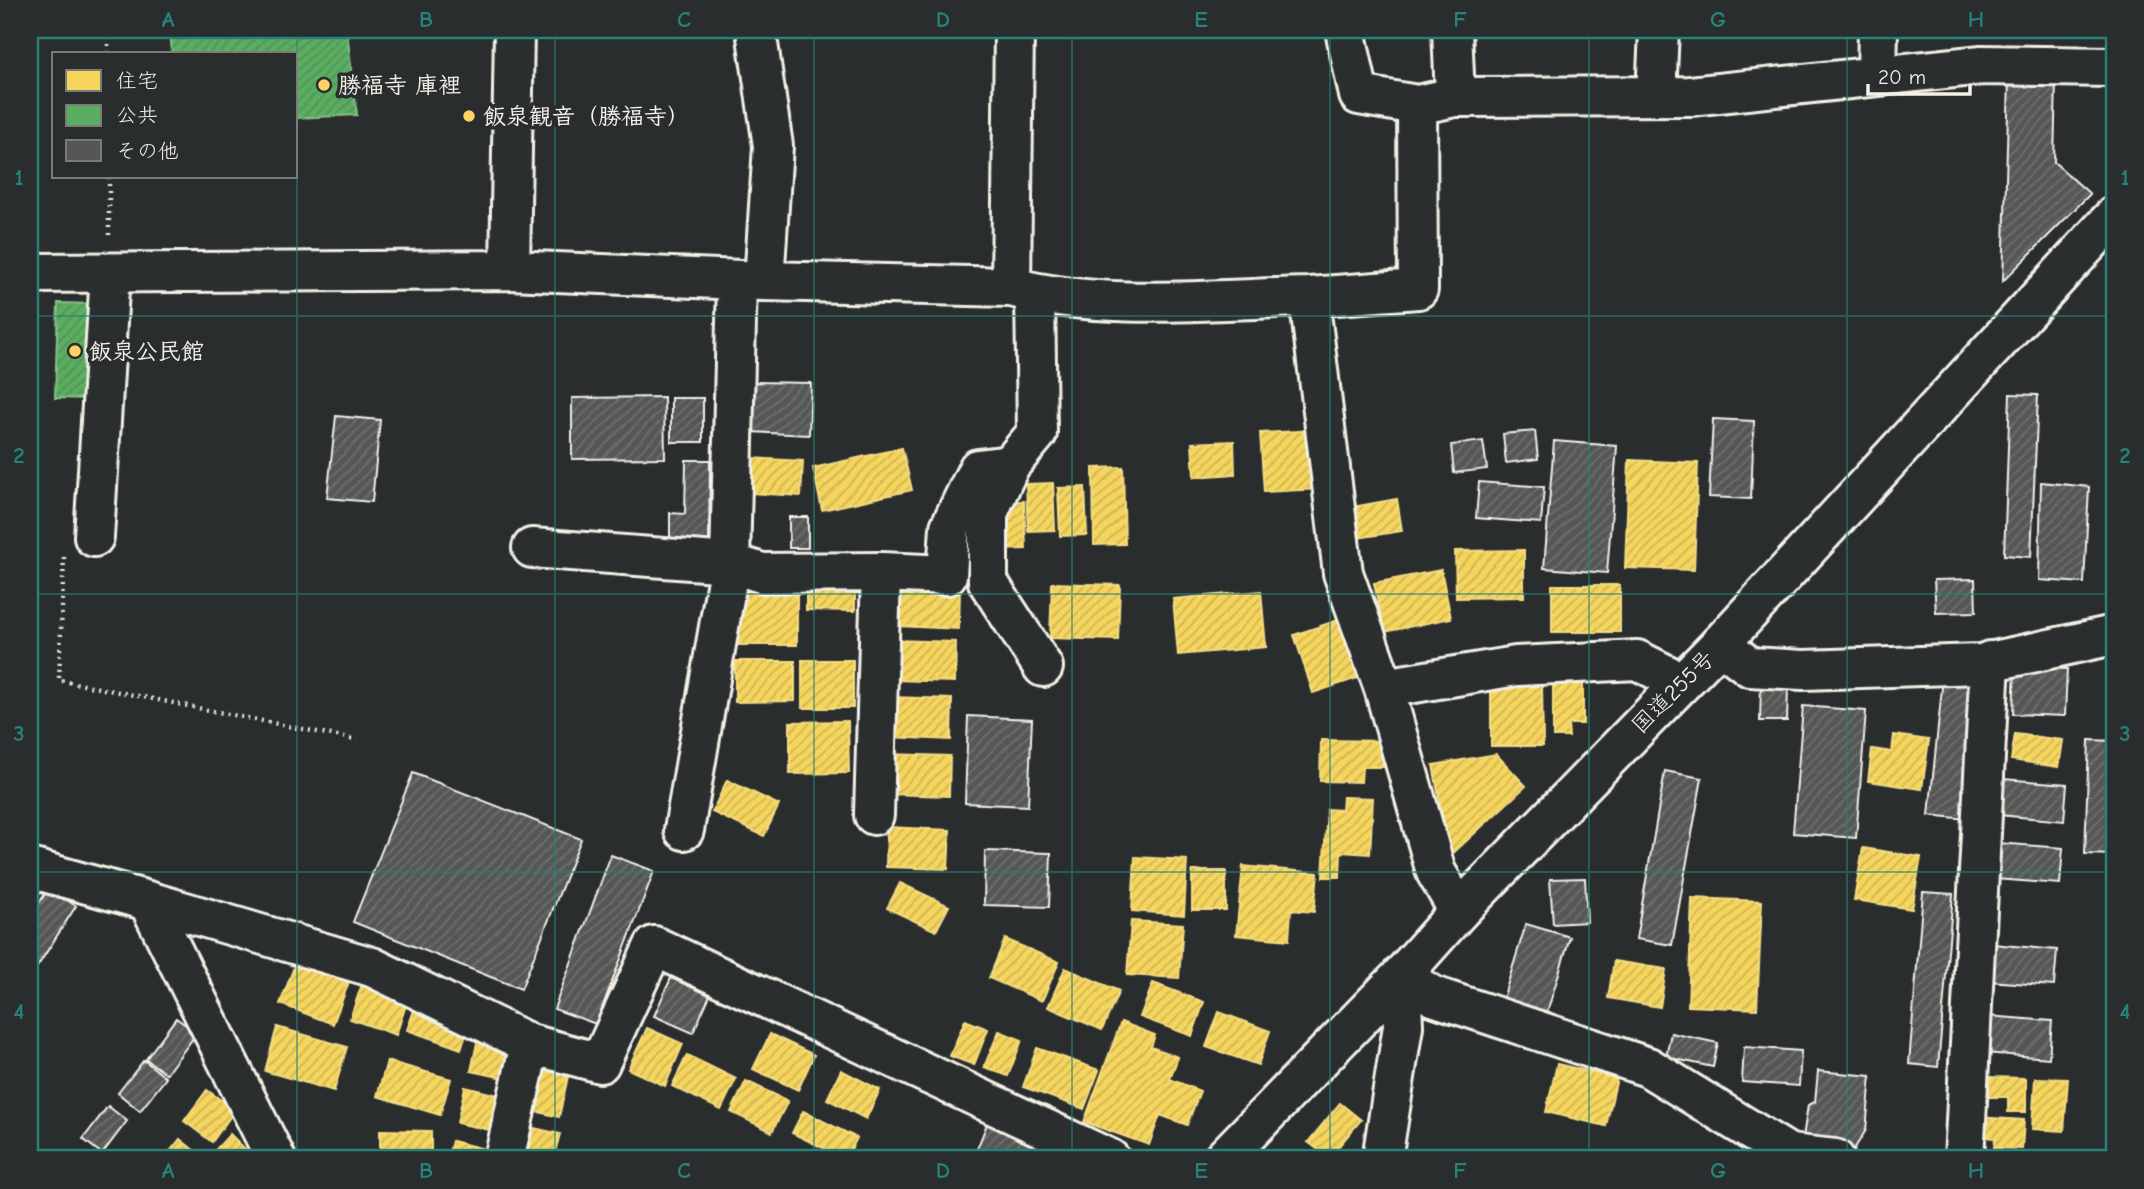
<svg xmlns="http://www.w3.org/2000/svg" width="2144" height="1189" font-family="'Comic Neue','Klee One',sans-serif">
	<style>
		.homes { fill: url(#homes-hatch); stroke: #f5dd86; stroke-width: 2 }
		.public { fill: url(#public-hatch); stroke: #88c28a; stroke-width: 2 }
		.building { fill: url(#building-hatch); stroke: #f4f1e8; stroke-width: 2 }
		.lines { fill: none; stroke-linecap: round; stroke-linejoin: round }
		.minor-casing { stroke: #f4f1e8; stroke-width: 44 }
		.highway-casing { stroke: #f4f1e8; stroke-width: 44 }
		.path { stroke: #f4f1e8; stroke-width: 4.5; stroke-dasharray: 2 5; stroke-linecap: butt }
		.minor { stroke: #2a2d2e; stroke-width: 38 }
		.highway { stroke: #2a2d2e; stroke-width: 38 }
		.grid { fill: none; stroke: #26827a; stroke-width: 2; stroke-opacity: 0.55 }
		.poi-dot { fill: #ffd166; stroke: #2a2d2e; stroke-width: 2.5 }
		.labels { text-anchor: middle; dominant-baseline: central; stroke-width: 7; stroke-linejoin: round; paint-order: stroke }
		.poi-label { font-size: 23px; font-weight: bold; fill: #f4f1e8; stroke: #2a2d2e; text-anchor: start }
		.street-label { font-size: 23px; fill: #f4f1e8; stroke: #2a2d2e }
		.neatline { fill: none; stroke: #26827a; stroke-width: 2.5 }
		.grid-label { font-size: 23px; text-anchor: middle; font-weight: bold; fill: #26827a }
	</style>
	<defs>
		<pattern id="homes-hatch" width="6" height="6" patternUnits="userSpaceOnUse" patternTransform="scale(1.75)"><rect width="6" height="6" fill="#f6d55c"/><path d="M-1 1l2-2M0 6l6-6M5 7l2-2" fill="none" stroke="#cbb256"/></pattern>
		<pattern id="public-hatch" width="6" height="6" patternUnits="userSpaceOnUse" patternTransform="scale(1.75)"><rect width="6" height="6" fill="#5aae61"/><path d="M-1 1l2-2M0 6l6-6M5 7l2-2" fill="none" stroke="#558f59"/></pattern>
		<pattern id="building-hatch" width="6" height="6" patternUnits="userSpaceOnUse" patternTransform="scale(1.75)"><rect width="6" height="6" fill="#555756"/><path d="M-1 1l2-2M0 6l6-6M5 7l2-2" fill="none" stroke="#6e706e"/></pattern>
	</defs>
	<rect width="100%" height="100%" fill="#2a2d2e"/>
	<filter id="ink" filterUnits="userSpaceOnUse"><feTurbulence type="fractalNoise" baseFrequency=".0143" numOctaves="2"/><feDisplacementMap in="SourceGraphic" scale="14" xChannelSelector="R" yChannelSelector="G"/><feConvolveMatrix kernelMatrix="1 2 1 2 8 2 1 2 1" color-interpolation-filters="sRGB"/></filter>
	<g filter="url(#ink)">
		<path class="homes" d="M1316 430 1320 489 1264 492 1260 433Z
			M1234 441 1235 474 1194 477 1192 443Z
			M902 448 912 490 822 510 813 468Z
			M751 458 803 461 801 496 749 493Z
			M1629 460 1698 463 1694 570 1625 568Z
			M1123 467 1125 544 1094 545 1093 468Z
			M1053 483 1055 530 1028 531 1026 484Z
			M1085 487 1087 535 1060 536 1058 488Z
			M1397 499 1402 531 1357 538 1352 507Z
			M1024 501 1026 549 999 550 997 502Z
			M30 545 34 546 31 575H30Z
			M1524 550V597L1456 598 1455 551Z
			M1441 570 1451 618 1384 632 1374 583Z
			M1052 583 1120 585 1118 640 1050 638Z
			M737 584H797V645H737Z
			M806 584H855V611L806 610Z
			M1552 585H1620V632H1552Z
			M898 587 960 589 959 629 897 626Z
			M1261 591 1266 647 1178 655 1173 599Z
			M1347 617 1366 675 1313 693 1294 635Z
			M894 640 956 642 955 682 893 680Z
			M802 660H853V708H802Z
			M735 661H795V701L735 702Z
			M1583 677V724H1568L1569 737H1553V678Z
			M1491 684H1542L1543 746H1491Z
			M890 697 952 699 951 740 889 737Z
			M848 721 849 773 790 774V722Z
			M2015 734 2063 740 2059 767 2011 760Z
			M1894 735 1929 740 1922 789 1868 781 1872 749 1892 752Z
			M1321 740 1386 741 1385 767H1362L1361 782 1320 781Z
			M888 754 950 756 949 796 887 794Z
			M1496 754 1526 786 1450 856 1433 765Z
			M727 780 779 805 764 836 712 812Z
			M1343 797 1373 798 1370 854 1341 852 1340 877H1323L1327 809 1342 810Z
			M887 827 950 830 948 869 886 867Z
			M1863 848 1921 857 1912 909 1854 900Z
			M1135 857 1187 860 1184 915 1132 911Z
			M1243 866 1318 873 1314 912 1291 910 1289 940 1236 935Z
			M1192 871H1226V910H1192Z
			M900 883 949 906 936 931 887 908Z
			M1692 898 1762 901 1757 1009 1688 1006Z
			M1131 921 1183 924 1179 978 1127 975Z
			M1005 939 1059 962 1042 1001 989 978Z
			M297 959 350 979 333 1024 280 1004Z
			M1614 961 1666 969 1660 1007 1608 998Z
			M1065 968 1119 991 1102 1030 1048 1007Z
			M363 981 409 996 396 1035 350 1019Z
			M1153 983 1204 1002 1192 1036 1140 1017Z
			M417 1002 471 1021 461 1049 407 1030Z
			M1219 1012 1270 1031 1258 1065 1206 1047Z
			M965 1020 988 1029 974 1065 950 1056Z
			M1121 1022 1155 1035 1151 1047 1178 1057 1170 1079 1200 1091 1187 1125 1160 1115 1149 1145 1084 1122Z
			M277 1027 347 1047 334 1091 265 1071Z
			M647 1028 683 1044 665 1086 628 1069Z
			M999 1031 1022 1040 1008 1076 984 1067Z
			M770 1034 814 1055 798 1090 753 1069Z
			M478 1038 511 1045 504 1078 471 1071Z
			M1037 1048 1099 1070 1084 1109 1023 1087Z
			M687 1055 736 1079 721 1110 672 1086Z
			M387 1061 451 1079 440 1115 377 1096Z
			M1557 1064 1617 1078 1606 1126 1546 1112Z
			M542 1066 569 1072 559 1117 531 1110Z
			M841 1070 880 1090 866 1119 827 1099Z
			M1986 1077 2026 1078V1112H2008V1097H1985Z
			M2035 1078 2068 1079 2064 1131 2032 1129Z
			M746 1081 788 1101 772 1132 731 1112Z
			M465 1087 498 1095 490 1130 457 1123Z
			M207 1090 235 1110 212 1142 184 1121Z
			M1340 1103 1361 1120 1329 1158 1308 1142Z
			M803 1111 857 1138 846 1159 792 1133Z
			M1975 1117 2024 1120 2022 1149 1994 1148 1995 1138 1973 1136Z
			M534 1128 560 1134 553 1159H526Z
			M380 1130 431 1131V1159H380Z
			M230 1134 250 1154 245 1159H207Z
			M180 1139 200 1155 197 1159H164Z
			M452 1141 489 1150 487 1159H447Z"/>
		<path class="public" d="M170 30H238V35L347 32 357 115 296 118V54H172Z
			M58 303 95 304 93 399 55 398Z"/>
		<path class="building" d="M2009 80H2056L2054 162 2090 194 2003 281Z
			M752 382 811 383 809 435 750 432Z
			M2010 394 2038 395 2031 557 2004 555Z
			M664 397 665 458 572 459V398Z
			M671 398H703V442H671Z
			M336 416 380 420 372 502 327 498Z
			M1713 419 1754 421 1751 499 1709 497Z
			M1535 431 1538 459 1506 463 1503 434Z
			M1483 441 1487 469 1454 473 1451 445Z
			M1554 441 1617 446 1607 573 1544 568Z
			M686 460H710L709 544 670 542V513L685 514Z
			M1479 482 1544 487 1541 523 1476 518Z
			M2041 482 2089 487 2084 583 2039 580Z
			M789 517H808V548H789Z
			M1975 579 1976 612 1936 613 1934 580Z
			M2015 667 2067 669 2065 716 2013 714Z
			M1943 678 1979 682 1966 819 1929 815Z
			M1761 687 1788 688 1787 721H1760Z
			M1803 706 1866 711 1856 838 1793 833Z
			M968 716 1032 719 1028 806 965 803Z
			M2089 740 2114 741V855L2085 854Z
			M1665 771 1702 778 1672 945 1636 939Z
			M413 773 581 839 521 989 353 922Z
			M2002 779 2067 784 2064 821 1999 815Z
			M1998 843 2063 848 2060 884 1995 879Z
			M985 851 1051 853 1049 907 984 905Z
			M611 855 654 871 596 1024 554 1009Z
			M1585 878 1587 922 1553 924 1550 879Z
			M49 888 76 906 30 978V917Z
			M1923 892 1953 894 1938 1067 1909 1064Z
			M1526 924 1570 937 1546 1016 1502 1002Z
			M1992 944 2057 950 2054 986 1989 981Z
			M671 978 710 995 693 1033 654 1016Z
			M1987 1016 2052 1021 2049 1058 1984 1053Z
			M176 1018 197 1033 166 1074 146 1059Z
			M1671 1033 1718 1043 1713 1067 1666 1057Z
			M1744 1047 1801 1051 1799 1086 1742 1082Z
			M144 1060 166 1078 140 1111 118 1093Z
			M1818 1071 1871 1076 1866 1130 1853 1151 1802 1144 1808 1105 1815 1102Z
			M108 1106 127 1121 102 1154 83 1139Z
			M987 1124 1076 1159H973Z"/>
		<g class="lines">
			<g class="minor-casing">
				<path id="minor" d="M756 30 773 146 764 281
					M1345 30 1359 95 1417 105
					M1452 30 1455 97
					M1877 75 1878 30
					M1656 96 1659 30
					M510 270 514 30
					M30 273 510 270 764 281 1011 287 1014 30
					M1011 287C1104 311 1214 299 1309 297L1343 573 1384 688 1436 872 1459 911
					M1035 293 1037 433 1010 465 988 513V582L1043 667
					M1309 297 1418 289 1417 105 1455 97 1690 96 1982 65 2114 67
					M94 537 110 273
					M532 548 730 563 762 573 881 572 947 575 950 527 978 469 1010 465
					M1720 644 1750 667 1803 670 1980 664 2114 635
					M1384 688 1516 666 1637 660 1681 682
					M874 815 881 572
					M684 830 730 563 737 280
					M30 868 148 901 276 1159
					M148 901 372 967 530 1044 600 1063 654 946 1110 1159
					M1401 976 1433 996 1648 1067 1789 1154 1835 1159
					M504 1159 530 1044
					M1382 1159 1403 1026 1401 976
					M1964 1159 1990 661"/>
			</g>
			<g class="highway-casing">
				<path id="highway" d="M1223 1159 1401 976 1459 911 1720 644 2114 216"/>
			</g>
			<path class="path" d="M108 30V54
				M109 177V239
				M64 557 59 680 357 740"/>
			<use href="#minor" class="minor"/>
			<use href="#highway" class="highway"/>
		</g>
	</g>
	<path class="grid" d="M297 30V1159M555 30V1159M814 30V1159M1072 30V1159M1330 30V1159M1589 30V1159M1847 30V1159M30 316H2114M30 594H2114M30 872H2114"/>
	<g class="poi-dot">
		<circle cx="324" cy="85" r="7"/>
		<circle cx="469" cy="116" r="7"/>
		<circle cx="75" cy="351" r="7"/>
	</g>
	<g class="labels">
		<g class="poi-label">
			<text x="338" y="85">勝福寺 庫裡</text>
			<text x="483" y="116">飯泉観音（勝福寺）</text>
			<text x="89" y="351">飯泉公民館</text>
		</g>
		<g class="street-label">
			<text transform="translate(1673 692) rotate(-45)">国道255号</text>
		</g>
	</g>
	<rect width="2144" height="1189" fill="none" stroke="#2a2d2e" stroke-width="77"/>
	<rect x="52" y="52" width="245" height="126" fill="#2a2d2e" stroke="#7b7b78" stroke-width="2"/>
	<rect x="66" y="70" width="35" height="21" fill="#f6d55c" stroke="#7b7b78" stroke-width="2"/>
	<text x="116" y="88" font-size="21" fill="#f4f1e8">住宅</text>
	<rect x="66" y="105" width="35" height="21" fill="#5aae61" stroke="#7b7b78" stroke-width="2"/>
	<text x="116" y="122" font-size="21" fill="#f4f1e8">公共</text>
	<rect x="66" y="140" width="35" height="21" fill="#555756" stroke="#7b7b78" stroke-width="2"/>
	<text x="116" y="158" font-size="21" fill="#f4f1e8">その他</text>
	<path d="M1868 84v10h102v-10" fill="none" stroke="#f4f1e8" stroke-width="3.5"/>
	<text x="1878" y="84" font-size="21" fill="#f4f1e8" stroke="#2a2d2e" stroke-width="5" paint-order="stroke">20 m</text>
	<rect x="38" y="38" width="2068" height="1112" class="neatline"/>
	<g class="grid-label">
		<text x="168" y="27">A</text>
		<text x="426" y="27">B</text>
		<text x="684" y="27">C</text>
		<text x="943" y="27">D</text>
		<text x="1201" y="27">E</text>
		<text x="1460" y="27">F</text>
		<text x="1718" y="27">G</text>
		<text x="1976" y="27">H</text>
		<text x="19" y="185">1</text>
		<text x="2125" y="185">1</text>
		<text x="19" y="463">2</text>
		<text x="2125" y="463">2</text>
		<text x="19" y="741">3</text>
		<text x="2125" y="741">3</text>
		<text x="19" y="1019">4</text>
		<text x="2125" y="1019">4</text>
		<text x="168" y="1178">A</text>
		<text x="426" y="1178">B</text>
		<text x="684" y="1178">C</text>
		<text x="943" y="1178">D</text>
		<text x="1201" y="1178">E</text>
		<text x="1460" y="1178">F</text>
		<text x="1718" y="1178">G</text>
		<text x="1976" y="1178">H</text>
	</g>
</svg>
